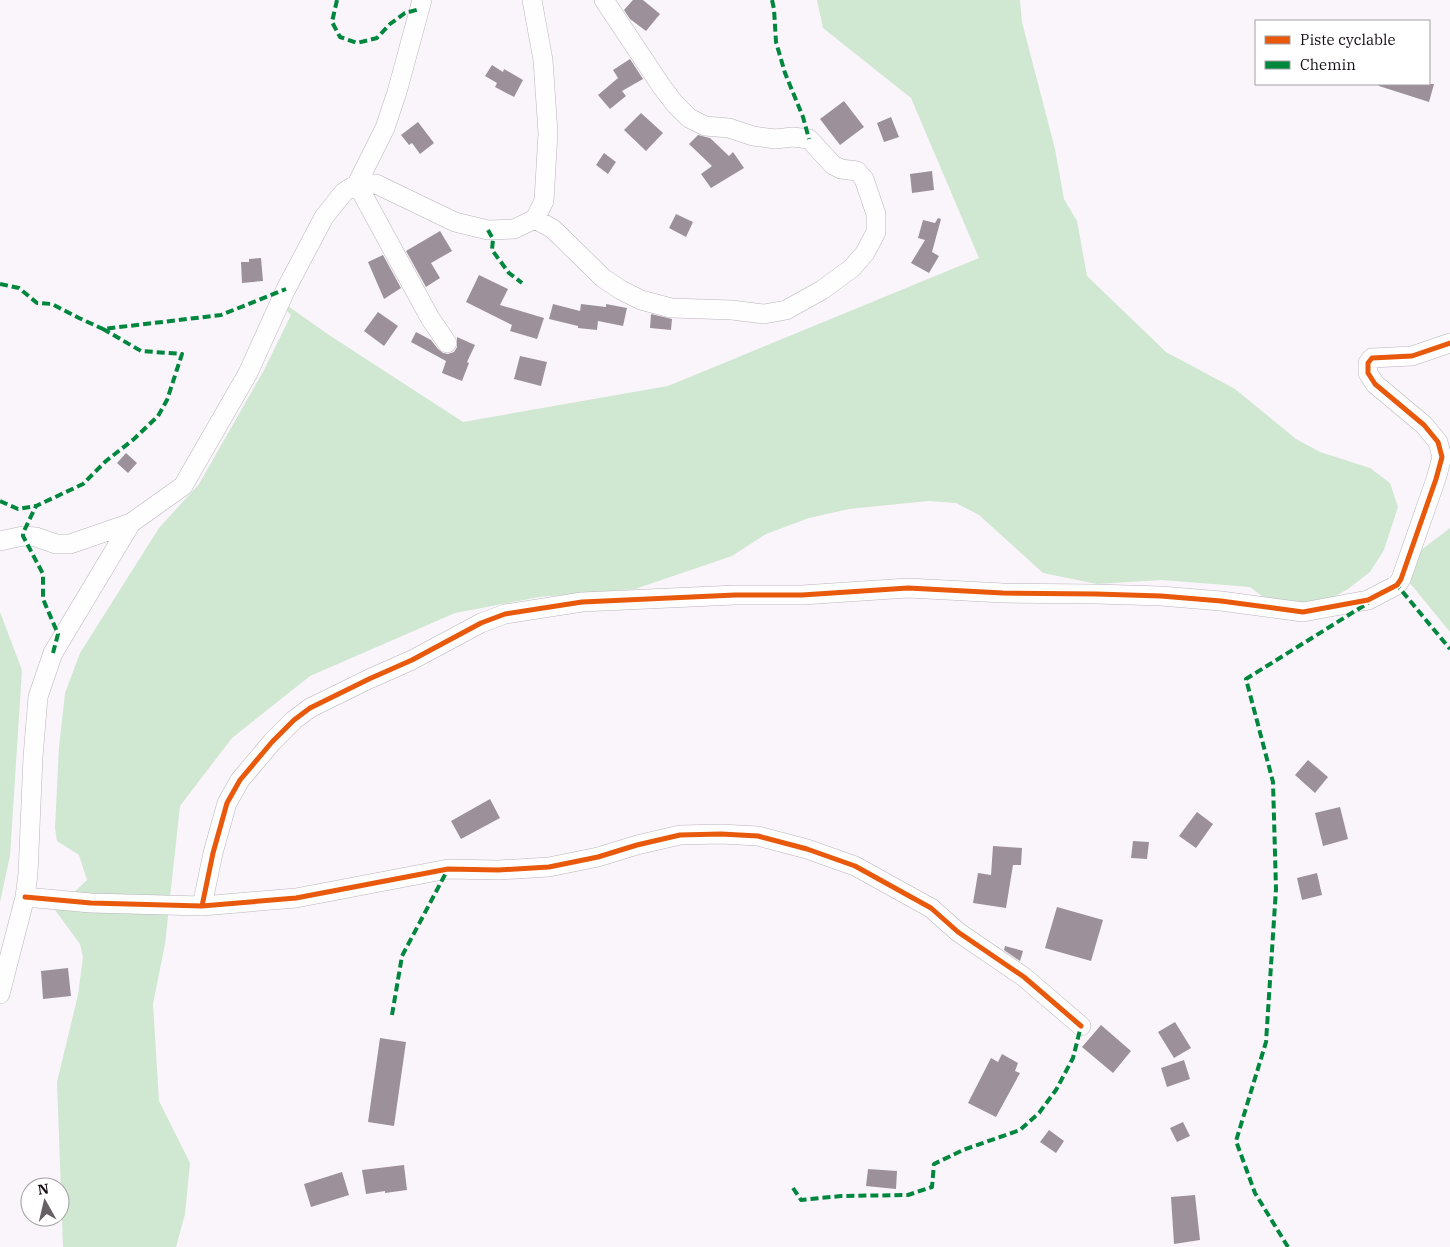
<svg xmlns="http://www.w3.org/2000/svg" width="1450" height="1247" font-family="'IBM Plex Serif',serif">
	<style>
		.green { fill: #d0e7d2 }
		.building { fill: #9c919a }
		.lines { fill: none; stroke-linecap: round; stroke-linejoin: round }
		.minor-casing { stroke: #bab4bb; stroke-width: 20 }
		.minor { stroke: #fefefe; stroke-width: 19 }
		.quiet { stroke: #00873e; stroke-width: 4; stroke-dasharray: 8 4; stroke-linecap: butt }
		.cycleway-casing { stroke: #fff; stroke-width: 8 }
		.cycleway { stroke: #e8590c; stroke-width: 5 }
	</style>
	<rect width="100%" height="100%" fill="#faf5fb"/>
	<path class="green" d="M817 0H1020L1022 22 1055 149 1064 199 1077 221 1087 276 1166 352 1235 389 1296 439 1320 452 1370 468 1390 483 1398 507 1384 550 1370 572 1348 589 1330 599 1292 607 1266 599 1250 587 1162 580 1097 584 1043 573 979 515 956 503 928 501 849 509 809 518 766 534 732 556 635 589 539 597 455 613 310 676 232 738 180 806 165 944 153 1004 159 1101 190 1163 185 1214 176 1247H63L57 1082 78 995 83 957 80 944 55 910 87 880 79 855 57 841 55 828 59 747 65 693 80 653 159 528 199 484 264 370 291 315 268 292 329 335 463 422 668 386 979 258 911 98 823 28Z
		M1450 528V632L1409 582 1420 551Z
		M0 612 22 670 10 856 0 902Z"/>
	<path class="building" d="M633 0H643L660 14 646 31 630 19 624 10Z
		M630 59 643 79 622 91 626 96 610 109 598 95 618 78 613 70Z
		M492 65 503 72 504 69 523 80 514 97 495 87 497 83 485 76Z
		M1379 84H1434L1429 102 1379 86Z
		M844 101 864 127 840 145 820 119Z
		M641 113 663 133 646 151 624 130Z
		M891 117 899 137 884 142 877 123Z
		M418 122 434 143 420 154 412 143 409 145 401 135Z
		M698 135 710 138 729 156 733 152 744 168 711 188 701 174 712 166 689 144Z
		M604 153 616 162 608 174 596 165Z
		M932 171 934 190 912 193 910 174Z
		M676 214 693 222 686 237 669 228Z
		M938 218 941 219 932 252 939 256 929 273 911 263 925 240 918 238 923 220 935 223Z
		M440 231 452 251 431 263 440 278 426 287 406 251Z
		M383 255 401 288 384 299 368 262Z
		M261 258 263 281 242 283 241 262H249V259Z
		M479 275 508 289 500 305 544 318 537 339 510 331 512 325 466 302Z
		M553 304 580 311 581 304 606 307V304L627 308 623 326 598 321 597 330 578 328V326L549 319Z
		M378 312 398 326 384 346 364 331Z
		M651 314 672 319 671 330 650 328Z
		M416 332 431 340 438 349 443 353 448 354 454 352 457 347V337L475 345 467 362 469 363 462 381 442 373 446 361 411 342Z
		M520 356 547 362 541 386 514 379Z
		M126 453 137 463 128 473 117 463Z
		M1308 760 1328 777 1315 793 1295 775Z
		M490 799 500 818 461 839 451 821Z
		M1340 807 1348 839 1323 846 1315 813Z
		M1197 812 1213 824 1196 848 1179 836Z
		M1133 841 1149 842 1147 859 1131 858Z
		M993 846 1022 848 1021 865H1013L1006 908 973 903 978 873 991 875Z
		M1317 873 1322 895 1302 900 1297 878Z
		M1057 907 1103 920 1091 961 1045 948Z
		M1005 946 1023 951 1020 961 1004 950Z
		M68 968 71 996 43 999 41 971Z
		M1175 1022 1191 1048 1174 1058 1158 1032Z
		M1101 1025 1131 1051 1113 1073 1082 1047Z
		M380 1038 406 1042 394 1126 368 1122Z
		M1002 1054 1018 1063 1015 1071 1020 1073 996 1117 968 1103 991 1058 998 1062Z
		M1184 1060 1190 1079 1167 1087 1161 1068Z
		M1183 1122 1190 1136 1177 1142 1170 1128Z
		M1049 1130 1064 1141 1056 1153 1040 1142Z
		M404 1165 407 1190 385 1193V1191L366 1194 362 1170Z
		M868 1169 897 1171 896 1189 866 1186Z
		M342 1172 349 1195 311 1207 304 1184Z
		M1195 1195 1200 1240 1174 1244 1171 1197Z"/>
	<g class="lines">
		<g class="minor-casing">
			<path id="minor" d="M422 0 397 92 385 128 357 184 430 318 447 343
				M535 219 553 229 603 278 621 290 641 300 671 308 732 310 764 314 786 310 822 290 852 268 865 253 876 232V214L864 179 857 171 841 169 833 165 809 139 793 137 775 139 753 136 729 128 705 126 689 118 675 104 662 87 604 0
				M0 541 23 536 36 537 56 544H70L131 523 183 486 248 373 286 289 324 217 344 192 357 184H376L455 222 488 230 514 229 535 219 544 201 548 133 543 60 532 0
				M25 897 91 903 202 906 296 898 448 869 498 870 549 867 598 857 637 845 680 835 721 834 758 836 807 849 855 866 931 908 958 932 1024 977 1081 1026
				M202 906 213 853 227 803 240 780 272 742 294 720 310 708 369 679 412 660 481 623 505 614 582 602 735 595H802L908 588 1003 593 1096 594 1161 596 1221 601 1303 612 1368 600 1397 585 1401 579 1436 479 1442 457 1438 442 1424 425 1375 384 1368 373V363L1372 358 1412 356 1450 343
				M0 994 25 897 28 874 33 757 38 697 53 653 131 523"/>
		</g>
		<use href="#minor" class="minor"/>
		<path class="quiet" d="M337 0 332 22 340 37 357 43 377 38 390 24 405 13 420 9
			M772 0 774 9 776 42 785 73 803 117 809 139
			M488 230 493 239 492 250 509 273 522 283
			M0 284 19 288 37 303 52 304 79 318 103 329
			M0 501 18 509 36 506
			M1394 587 1397 585 1450 649
			M53 653 58 634 43 599V574L23 536V533L36 506 83 484 106 461 134 439 158 416 167 400 182 354 141 351 103 329 221 315 286 289
			M392 1015 402 956 448 869
			M793 1188 801 1200 841 1196 908 1195 932 1187 934 1164 963 1150 1020 1130 1039 1113 1056 1090 1073 1058 1081 1026
			M1288 1247 1255 1193 1236 1141 1266 1042 1276 889 1273 782 1246 679 1368 603"/>
		<g class="cycleway-casing">
			<path id="cycleway" d="M25 897 91 903 202 906 296 898 448 869 498 870 549 867 598 857 637 845 680 835 721 834 758 836 807 849 855 866 931 908 958 932 1024 977 1081 1026
				M202 906 213 853 227 803 240 780 272 742 294 720 310 708 369 679 412 660 481 623 505 614 582 602 735 595H802L908 588 1003 593 1096 594 1161 596 1221 601 1303 612 1368 600 1397 585 1401 579 1436 479 1442 457 1438 442 1424 425 1375 384 1368 373V363L1372 358 1412 356 1450 343"/>
		</g>
		<use href="#cycleway" class="cycleway"/>
	</g>
	<rect x="1255" y="20" width="175" height="65" fill="#ffffff" stroke="#a29fa2"/>
	<rect x="1265" y="36" width="25" height="8" fill="#e8590c" stroke="#a29fa2"/>
	<text x="1300" y="45" font-size="15" fill="#160e16">Piste cyclable</text>
	<rect x="1265" y="61" width="25" height="8" fill="#00873e" stroke="#a29fa2"/>
	<text x="1300" y="70" font-size="15" fill="#160e16">Chemin</text>
	<g transform="translate(45 1202) rotate(352)"><circle r="24" fill="#ffffff" stroke="#a29fa2"/>
	<path d="M0-4L9 19L0 12L-9 19Z" fill="#665f66"/>
	<text y="-8" font-size="14" font-weight="bold" text-anchor="middle" fill="#160e16">N</text>
	</g>
</svg>
